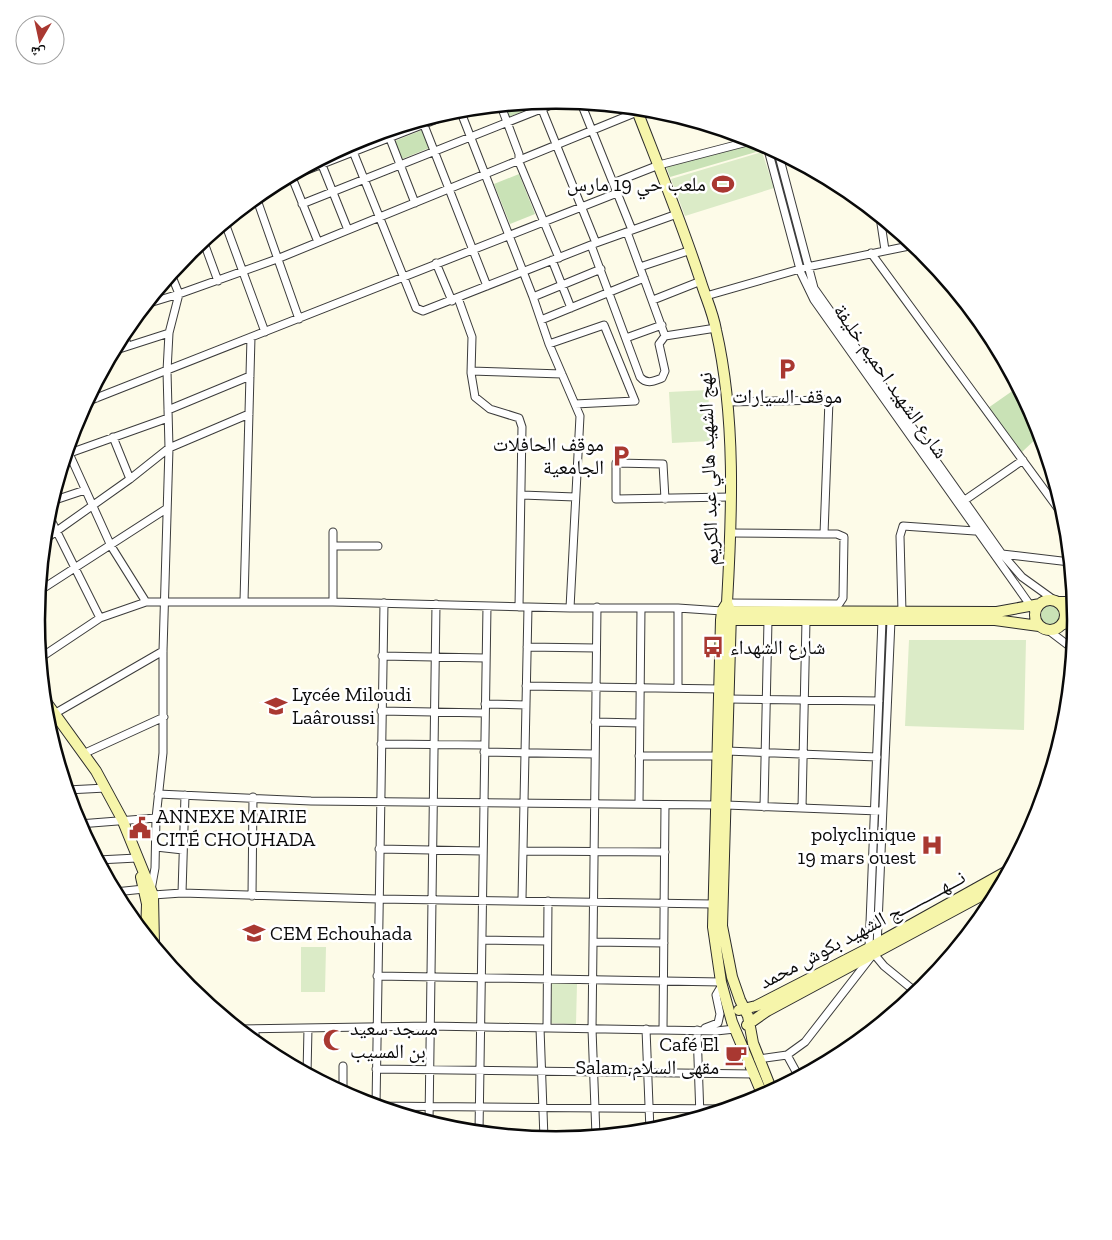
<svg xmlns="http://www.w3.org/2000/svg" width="1112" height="1240" font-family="'Zilla Slab','Noto Naskh Arabic',serif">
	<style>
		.green { fill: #c9e2b6 }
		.pitch { fill: #dbebc7 }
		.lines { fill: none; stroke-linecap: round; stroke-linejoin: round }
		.street-casing { stroke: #3c3c3c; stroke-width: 9 }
		.secondary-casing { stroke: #2b2b2b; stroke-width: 12 }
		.street { stroke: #fff; stroke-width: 7 }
		.secondary { stroke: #f6f5aa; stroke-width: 10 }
		.labels { text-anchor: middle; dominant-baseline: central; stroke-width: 5; stroke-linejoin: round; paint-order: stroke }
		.poi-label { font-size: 20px; fill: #090909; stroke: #fff; text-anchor: start }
		.street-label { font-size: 20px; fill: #090909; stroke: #fff }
		.rim { fill: none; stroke: #090909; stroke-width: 2.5 }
	</style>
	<rect width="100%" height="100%" fill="#fdfbe8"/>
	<path class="green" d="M534 102 536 106 509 117 505 105Z
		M422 130 429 148 402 159 395 141Z
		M757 141 761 143 763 150 670 177 666 166Z
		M519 174 535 214 510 224 494 184Z
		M1018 387 1036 421 1040 435 1022 452 988 408Z
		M1041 615a10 10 0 1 1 20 0a10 10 0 1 1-20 0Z"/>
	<path class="pitch" d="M762 152 774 188 685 216 671 179Z
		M708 390 711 441 672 443 669 392Z
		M909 640H1026L1024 730 905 726Z
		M301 947H326L325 992H301Z
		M552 983 577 984 576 1024 551 1023Z"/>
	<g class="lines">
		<g class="street-casing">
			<path id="street" d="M539 102 596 243
				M581 103 632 230
				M501 106 519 154V162L559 258
				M460 110 533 297 549 344 580 416 570 608
				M422 120 487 286
				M387 131 415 203
				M350 144 416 308 423 311 596 243 677 214
				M767 146 801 273 814 300 1035 612
				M778 152 814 288 1002 554 1022 577 1054 600
				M320 160 348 230
				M291 175 318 242
				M284 179 460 110
				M613 183 659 165 755 140
				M256 197 299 319
				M249 203 257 199
				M302 204 561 101
				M880 217 885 250
				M225 223 265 332
				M627 232 665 336
				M203 240 218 281
				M591 245 640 377C647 385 654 381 662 378L665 371 659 344 665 336 716 328
				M871 253 1065 518
				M927 257 994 342
				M552 260 571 308
				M436 263 452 301
				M640 267 691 250
				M706 296 807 267 914 245
				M533 297 601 269
				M458 298 472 337 471 373 475 397 490 409 519 418 522 427 519 607
				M653 300 701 281
				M146 304 179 294 277 259 637 112
				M541 320 644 278
				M124 331 127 346
				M626 338 662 325
				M549 344 604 325 635 401 575 404
				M113 351 169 333
				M471 371 562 374
				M93 389 97 398
				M86 402 617 193
				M727 402 829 400 824 534 731 533
				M168 410 250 376
				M113 437 130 479
				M67 449 111 546 146 602
				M67 454 168 418
				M522 495 575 497
				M665 499 663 464 616 463V499L730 497
				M965 500 1023 460
				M52 501 85 490
				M48 514 100 618
				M333 532V602
				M44 540 130 479 169 448 249 414
				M333 546H378
				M1002 554 1070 562
				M39 591 166 509
				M244 601 251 337
				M384 603 376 1106 727 1109
				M727 603 839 604 843 598 844 537 837 534H824
				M902 612 900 536 903 526 975 531
				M1065 615 1074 636
				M882 620 869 948 884 966 917 993
				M1048 630 1073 649
				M527 647 596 648
				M382 656 485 658
				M40 658 100 618 146 602H333L570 608H678L722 611
				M526 686 720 689
				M678 688V608
				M728 699 879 701
				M485 704 526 705
				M381 711 485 713
				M54 714 163 651
				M595 722 639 723
				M381 744 484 745
				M727 751 877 757
				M484 752 595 754
				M83 754 164 717
				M639 756H718
				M67 790 106 788
				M158 794 311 801 717 805
				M639 804 641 608
				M726 805 879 811
				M764 807 768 620
				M802 808 806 620
				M79 824 156 818
				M156 847 183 850
				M379 849 483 851
				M523 851 665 852
				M98 860 137 858
				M151 890 155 868 156 818 163 753V651L169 448 167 371 169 333 179 294 171 274
				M115 892 144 889
				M182 893 185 795
				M153 895 182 893 378 899 713 904
				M252 896 253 797
				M522 899 528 607
				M482 940 547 941
				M593 942 664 943
				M877 947 891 620
				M377 976 721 982
				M540 1028 544 1139
				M547 1028 548 901
				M705 1028 718 1023 720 1014 716 995 722 985
				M239 1029 430 1026 716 1031 735 1029
				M255 1029V1042
				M646 1029 650 1131
				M663 1030 665 805
				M697 1030 700 1117
				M787 1055 799 1077
				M758 1059 787 1055 805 1042 871 957
				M376 1069 754 1074
				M307 1074 308 1028
				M343 1092V1066
				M429 1122 436 604
				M479 1132 487 606
				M596 1136 592 1029 597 607"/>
		</g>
		<g class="secondary-casing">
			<path id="secondary" d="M636 108C658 165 681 221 700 279 705 296 713 312 716 330 736 417 732 514 727 603L731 612 722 926 732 977 740 1000 748 1016 753 1043 772 1091
				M1035 615a15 15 0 1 1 30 0a15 15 0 1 1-30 0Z
				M1058 602H1074
				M727 603 722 611 721 620 713 927 721 982 732 1022 763 1096
				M724 611 997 612 1040 604
				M725 620H995L1039 626
				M1061 625 1076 619
				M44 699 96 771 122 819 153 895 154 945
				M141 877 147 904 146 935
				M739 1010 756 1006 869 948 1009 870
				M747 1025 767 1011 1001 885"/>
		</g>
		<use href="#street" class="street"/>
		<use href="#secondary" class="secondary"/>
	</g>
	<defs>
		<g id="stadium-bare" transform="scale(1.725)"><path d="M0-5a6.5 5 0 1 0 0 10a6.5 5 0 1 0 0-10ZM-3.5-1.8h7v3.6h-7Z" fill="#a93831" stroke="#fff" stroke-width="2.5" paint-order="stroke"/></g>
		<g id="parking-bare" transform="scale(1.725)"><path d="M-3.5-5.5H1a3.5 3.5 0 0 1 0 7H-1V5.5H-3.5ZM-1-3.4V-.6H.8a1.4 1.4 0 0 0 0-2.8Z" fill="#a93831" stroke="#fff" stroke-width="2.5" paint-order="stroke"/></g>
		<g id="bus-bare" transform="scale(1.725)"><path d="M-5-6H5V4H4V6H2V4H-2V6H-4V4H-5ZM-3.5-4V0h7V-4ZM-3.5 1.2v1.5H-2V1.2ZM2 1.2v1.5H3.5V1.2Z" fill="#a93831" stroke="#fff" stroke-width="2.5" paint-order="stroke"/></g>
		<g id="school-bare" transform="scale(1.725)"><path d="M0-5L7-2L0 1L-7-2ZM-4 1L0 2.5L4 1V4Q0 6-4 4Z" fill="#a93831" stroke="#fff" stroke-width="2.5" paint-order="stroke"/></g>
		<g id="civic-bare" transform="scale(1.725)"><path d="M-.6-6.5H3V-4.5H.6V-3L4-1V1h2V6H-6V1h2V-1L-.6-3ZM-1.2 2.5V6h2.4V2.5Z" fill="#a93831" stroke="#fff" stroke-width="2.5" paint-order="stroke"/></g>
		<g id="hospital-bare" transform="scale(1.725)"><path d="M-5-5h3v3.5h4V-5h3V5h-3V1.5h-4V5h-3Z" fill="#a93831" stroke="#fff" stroke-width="2.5" paint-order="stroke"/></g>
		<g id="mosque-bare" transform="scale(1.725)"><path d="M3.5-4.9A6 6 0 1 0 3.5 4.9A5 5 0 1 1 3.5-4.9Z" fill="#a93831" stroke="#fff" stroke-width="2.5" paint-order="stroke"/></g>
		<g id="cafe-bare" transform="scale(1.725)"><path d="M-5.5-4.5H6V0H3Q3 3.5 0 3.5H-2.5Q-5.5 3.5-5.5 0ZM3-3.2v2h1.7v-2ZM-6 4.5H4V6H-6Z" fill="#a93831" stroke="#fff" stroke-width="2.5" paint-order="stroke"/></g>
	</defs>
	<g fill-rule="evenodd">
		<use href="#stadium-bare" x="723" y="184"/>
		<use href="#parking-bare" x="787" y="369"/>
		<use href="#parking-bare" x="621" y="456"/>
		<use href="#bus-bare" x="713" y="647"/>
		<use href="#school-bare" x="276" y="706"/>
		<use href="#civic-bare" x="140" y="828"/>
		<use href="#hospital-bare" x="932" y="845"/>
		<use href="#school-bare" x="254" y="933"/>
		<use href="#mosque-bare" x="334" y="1040"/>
		<use href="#cafe-bare" x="736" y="1055"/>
	</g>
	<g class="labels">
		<g class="poi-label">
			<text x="706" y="184" text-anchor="end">ملعب حي 19 مارس</text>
			<text x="787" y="396" text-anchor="middle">موقف السيارات</text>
			<text x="604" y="444" text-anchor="end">موقف الحافلات<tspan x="604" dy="23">الجامعية</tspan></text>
			<text x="730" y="647">شارع الشهداء</text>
			<text x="292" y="694">Lycée Miloudi<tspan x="292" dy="23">Laâroussi</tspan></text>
			<text x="156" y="816">ANNEXE MAIRIE<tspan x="156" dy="23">CITÉ CHOUHADA</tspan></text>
			<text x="916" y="834" text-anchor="end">polyclinique<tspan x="916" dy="23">19 mars ouest</tspan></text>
			<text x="270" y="933">CEM Echouhada</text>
			<text x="350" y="1028">مسجد سعيد<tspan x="350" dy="23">بن المسيب</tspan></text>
			<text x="719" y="1044" text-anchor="end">Café El<tspan x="719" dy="23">Salam,مقهى السلام</tspan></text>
		</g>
		<g class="street-label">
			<text transform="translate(891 381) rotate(55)">شارع الشهيد احميم خليفة</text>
			<text transform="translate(708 469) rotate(-92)">نهج الشهيد هالي عبد الكريم</text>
			<text transform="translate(862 929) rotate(-28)">نـــهـــــــــــج الشهيد بكوش محمد</text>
		</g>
	</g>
	<path d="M0 0H1112V1240H0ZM45 620a511 511 0 1 1 1022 0a511 511 0 1 1-1022 0Z" fill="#fff" fill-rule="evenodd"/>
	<path class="rim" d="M45 620a511 511 0 1 1 1022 0a511 511 0 1 1-1022 0Z"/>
	<g transform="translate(40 40) rotate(189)"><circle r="24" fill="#ffffff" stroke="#9d9d9d"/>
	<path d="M0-4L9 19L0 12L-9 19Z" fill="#a93831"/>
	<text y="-8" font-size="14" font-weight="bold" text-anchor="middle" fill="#090909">ش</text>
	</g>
</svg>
